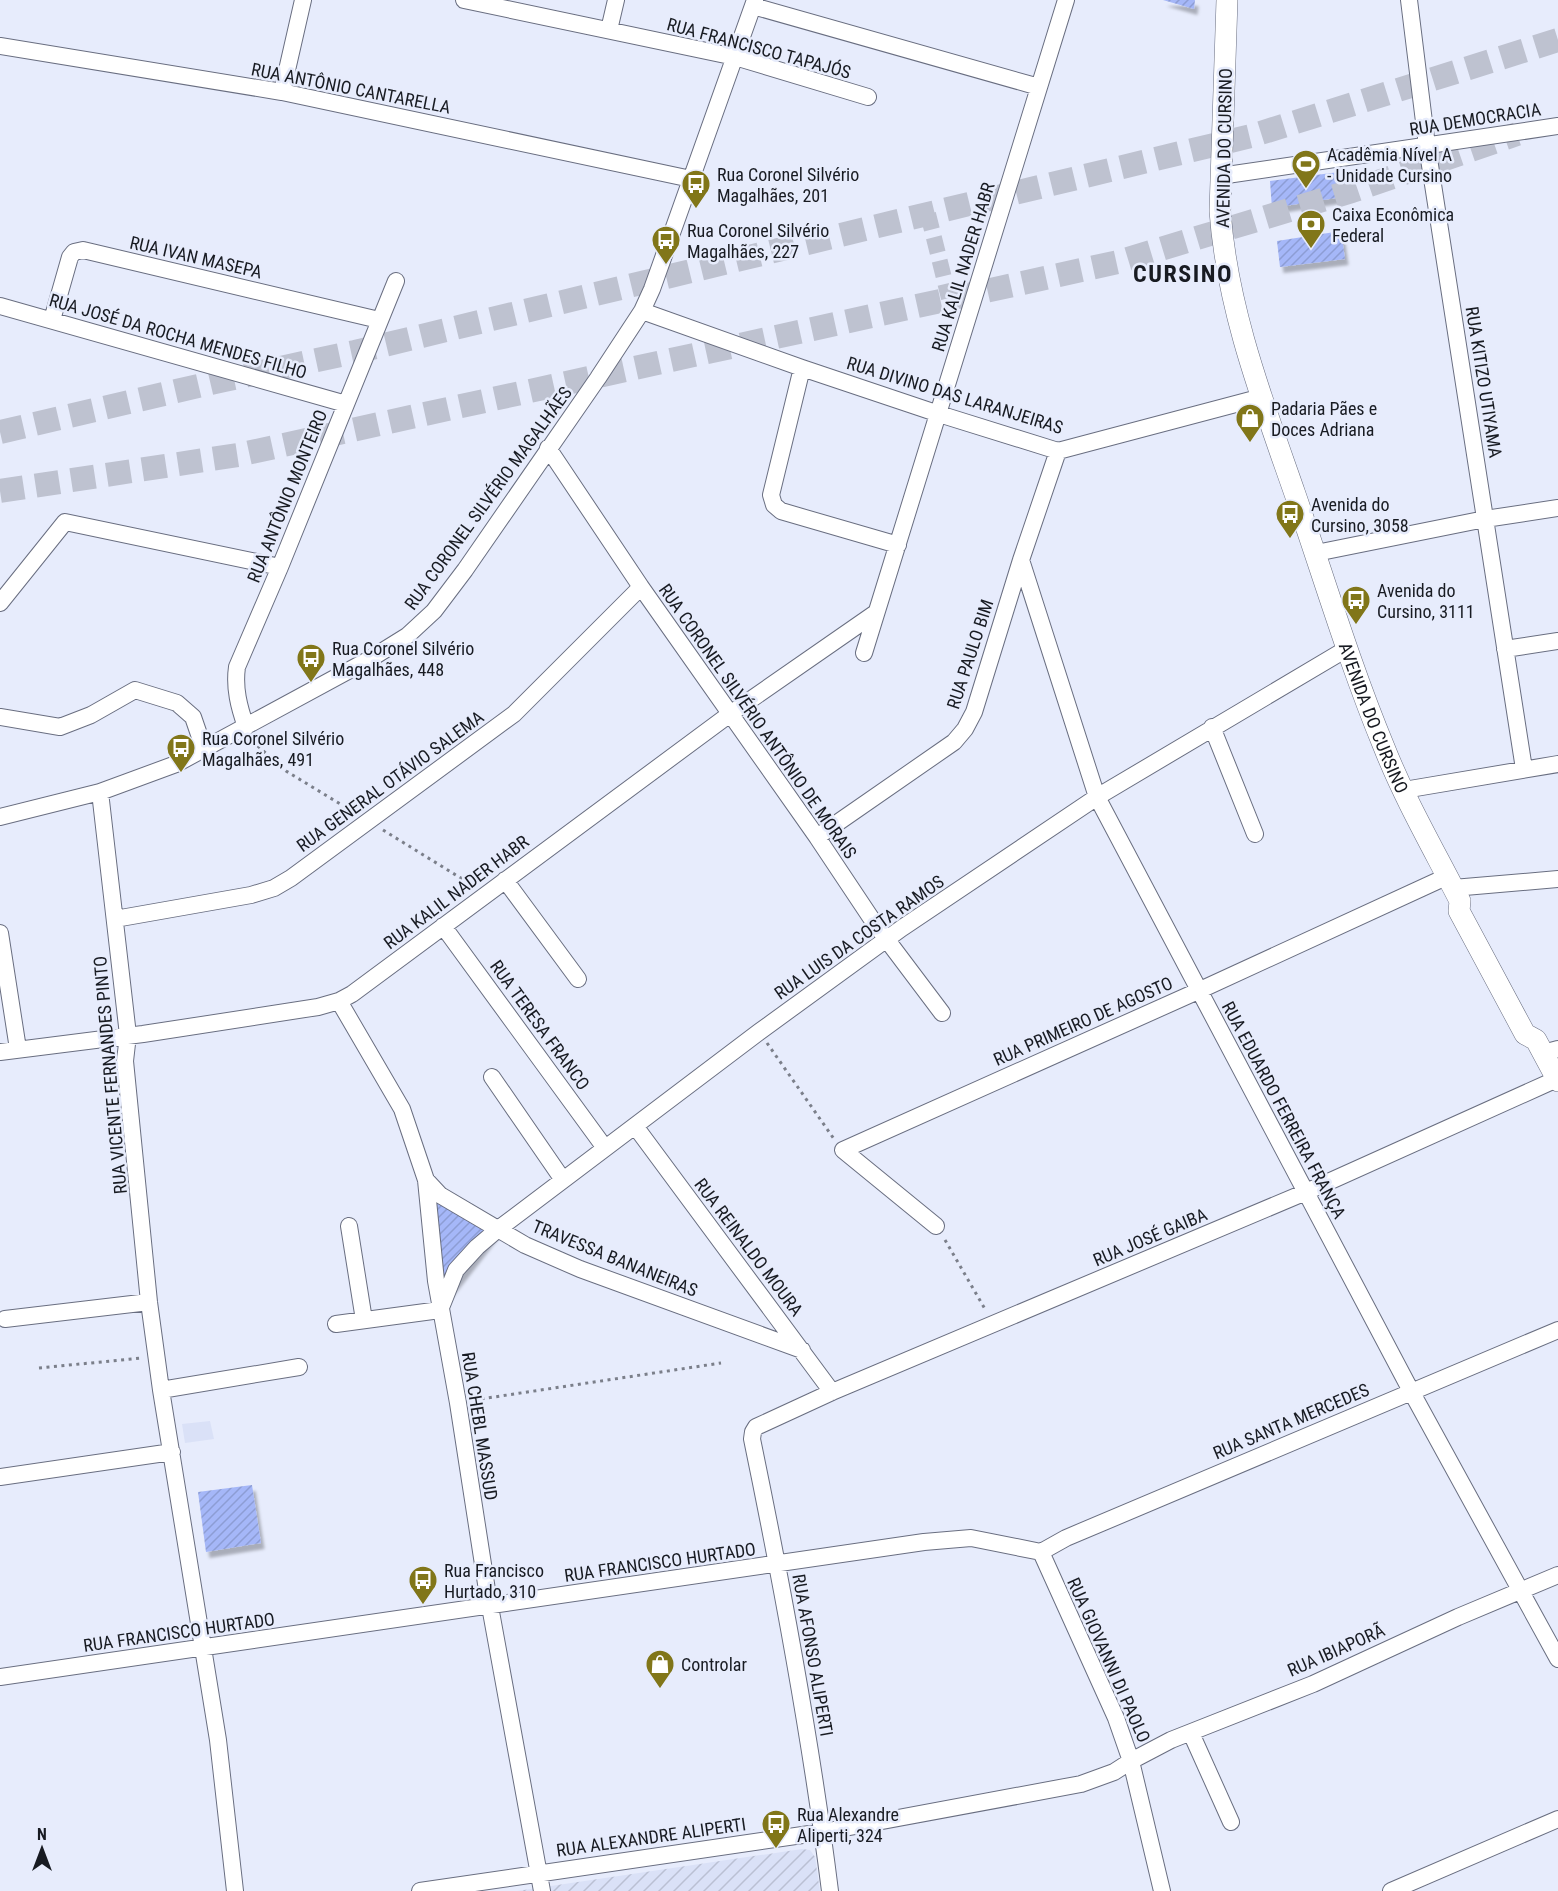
<svg xmlns="http://www.w3.org/2000/svg" width="1558" height="1891" font-family="'Roboto Condensed',sans-serif">
	<style>
		.built { fill: #dae1f7 }
		.industrial { fill: url(#industrial-furrows) }
		.building { fill: url(#building-hatch); filter: url(#shadow) }
		.lines { fill: none; stroke-linecap: round; stroke-linejoin: round }
		.minor-tunnel { stroke: #bec2d0; stroke-width: 16; stroke-dasharray: 16 8; stroke-linecap: butt }
		.highway-tunnel { stroke: #bec2d0; stroke-width: 24; stroke-dasharray: 24 12; stroke-linecap: butt }
		.minor-casing { stroke: #696e80; stroke-width: 18 }
		.major-casing { stroke: #696e80; stroke-width: 22 }
		.path { stroke: #7b7f8a; stroke-width: 3; stroke-dasharray: 3 4.5; stroke-linecap: butt }
		.minor { stroke: #fff; stroke-width: 16 }
		.major { stroke: #fff; stroke-width: 21 }
		.labels { text-anchor: middle; dominant-baseline: central; stroke-width: 5; stroke-linejoin: round; paint-order: stroke }
		.street-label { font-size: 18px; fill: #181b22; stroke: #e7ecfc }
		.poi-label { font-size: 18px; fill: #181b22; stroke: #e7ecfc; text-anchor: start }
		.district-label { font-size: 24px; font-weight: bold; letter-spacing: 1.5px; fill: #181b22; stroke: #e7ecfc }
	</style>
	<defs>
		<pattern id="industrial-furrows" width="10" height="10" patternUnits="userSpaceOnUse" patternTransform="scale(1.5)"><rect width="10" height="10" fill="#dae1f7"/><path d="M-1 1l2-2M0 10L10 0M9 11l2-2" fill="none" stroke="#bac0d3"/></pattern>
		<pattern id="building-hatch" width="6" height="6" patternUnits="userSpaceOnUse" patternTransform="scale(1.5)"><rect width="6" height="6" fill="#a5b7f8"/><path d="M-1 1l2-2M0 6l6-6M5 7l2-2" fill="none" stroke="#8d9dd4"/></pattern>
		<filter id="shadow"><feDropShadow dx="3.5" dy="6" stdDeviation="1.5" flood-color="#0004"/></filter>
	</defs>
	<rect width="100%" height="100%" fill="#e7ecfc"/>
	<path class="built" d="M210 1421 214 1439 185 1443 182 1424Z"/>
	<path class="industrial" d="M802 1849 810 1850 815 1857 820 1891H517Z"/>
	<path class="building" d="M1163 0H1195L1194 9Z
		M1339 172 1342 197 1272 208 1270 181Z
		M1341 231 1345 259 1280 267 1277 241Z
		M426 1181 497 1230 441 1302Z
		M252 1485 261 1543 206 1552 198 1492Z"/>
	<g class="lines">
		<path class="minor-tunnel" d="M928 214 949 298"/>
		<path class="highway-tunnel" d="M0 432 224 380 355 352 1251 136 1558 40
			M0 491 238 455 1118 262 1352 191 1517 134"/>
		<g class="minor-casing">
			<path id="minor" d="M464 0 735 57 868 97
				M1409 0 1427 146 1524 769
				M753 6 1039 87
				M609 30 616 0
				M0 46 282 92 691 179
				M282 92 303 0
				M1220 176 1558 126
				M0 306 346 404
				M642 311 802 368 939 414 1058 451 1262 397
				M52 320 70 257 74 252 83 250 379 320
				M802 368 771 495 774 505 781 511 898 545
				M548 448 641 587 817 837 875 924 942 1013
				M1316 553 1485 519 1558 508
				M1021 560 1097 797 1411 1391 1558 1659
				M0 603 65 522 280 567
				M1505 649 1558 641
				M864 653 1066 0
				M0 717 60 727 91 715 135 690 177 703 193 717 204 749
				M246 727C239 707 234 688 237 667L280 567 396 281
				M1212 727 1255 834
				M1404 790 1558 764
				M100 792 128 1035 125 1061 149 1302 161 1390 218 1740 235 1891
				M0 817 100 792 176 764 370 659 407 636 434 611 465 570 598 378 642 311 652 289 755 0
				M817 837 954 742 965 729 974 712 1021 560 1058 451
				M505 880 578 979
				M1453 888 1558 879
				M115 919 251 895 274 888 291 878 514 714 641 587
				M443 926 605 1148
				M0 933 18 1049
				M339 1001 402 1109 426 1180 436 1281 458 1403 487 1590 542 1891
				M0 1052 143 1034 318 1007 339 1001 352 994 730 714 874 614
				M1543 1053 1558 1049
				M492 1077 563 1180
				M635 1126 832 1392
				M426 1180 440 1195 525 1245 580 1269 802 1350
				M349 1226 364 1320
				M936 1226 843 1150 1198 991 1448 876
				M5 1319 149 1302
				M336 1324 440 1310 456 1270 477 1247 497 1230 759 1032 902 928 1097 797 1348 648
				M161 1390 299 1367
				M0 1477 172 1452
				M1041 1552 1066 1538 1558 1330
				M1041 1552 1116 1718 1131 1761 1162 1891
				M0 1677 924 1542 971 1538 1041 1552
				M1191 1733 1231 1822
				M420 1891 823 1832 1081 1784 1114 1772 1131 1761 1171 1740 1313 1684 1458 1617 1558 1575
				M830 1891C811 1739 783 1589 752 1439L753 1432 756 1427 832 1392 1306 1192 1557 1079
				M1391 1891 1558 1819"/>
		</g>
		<g class="major-casing">
			<g id="major">
				<path id="s1" d="M1227 0 1220 211C1227 309 1263 402 1295 494 1324 578 1350 665 1384 747 1405 800 1434 850 1460 901L1459 911 1525 1034 1536 1040 1558 1081"/>
			</g>
		</g>
		<path class="path" d="M252 741 286 771 355 813
			M383 830 472 885
			M767 1043 834 1139
			M945 1240 985 1309
			M39 1368 142 1358
			M474 1400 721 1363"/>
		<use href="#minor" class="minor"/>
		<use href="#major" class="major"/>
	</g>
	<defs>
		<g id="stadium-pin" transform="scale(1.5)"><path d="M0 17L-7.5 6A9.5 9.5 0 1 1 7.5 6Z" fill="#817619" stroke="#e7ecfc"/><path d="M0-5a6.5 5 0 1 0 0 10a6.5 5 0 1 0 0-10ZM-3.5-1.8h7v3.6h-7Z" fill="#fff"/></g>
		<g id="bus-pin" transform="scale(1.5)"><path d="M0 17L-7.5 6A9.5 9.5 0 1 1 7.5 6Z" fill="#817619" stroke="#e7ecfc"/><path d="M-5-6H5V4H4V6H2V4H-2V6H-4V4H-5ZM-3.5-4V0h7V-4ZM-3.5 1.2v1.5H-2V1.2ZM2 1.2v1.5H3.5V1.2Z" fill="#fff"/></g>
		<g id="bank-pin" transform="scale(1.5)"><path d="M0 17L-7.5 6A9.5 9.5 0 1 1 7.5 6Z" fill="#817619" stroke="#e7ecfc"/><path d="M-6-4H6V4H-6ZM0-2.3a2.3 2.3 0 1 0 0 4.6a2.3 2.3 0 1 0 0-4.6Z" fill="#fff"/></g>
		<g id="shop-pin" transform="scale(1.5)"><path d="M0 17L-7.5 6A9.5 9.5 0 1 1 7.5 6Z" fill="#817619" stroke="#e7ecfc"/><path d="M-5-2.5h2.3a2.7 3.5 0 0 1 5.4 0H5L5.5 6h-11ZM-1.5-2.5h3a1.5 2.3 0 0 0-3 0Z" fill="#fff"/></g>
	</defs>
	<g fill-rule="evenodd">
		<use href="#stadium-pin" x="1306" y="164"/>
		<use href="#bus-pin" x="696" y="184"/>
		<use href="#bank-pin" x="1311" y="224"/>
		<use href="#bus-pin" x="666" y="240"/>
		<use href="#shop-pin" x="1250" y="418"/>
		<use href="#bus-pin" x="1290" y="514"/>
		<use href="#bus-pin" x="1356" y="600"/>
		<use href="#bus-pin" x="311" y="658"/>
		<use href="#bus-pin" x="181" y="748"/>
		<use href="#bus-pin" x="423" y="1580"/>
		<use href="#shop-pin" x="660" y="1664"/>
		<use href="#bus-pin" x="776" y="1824"/>
	</g>
	<g class="labels">
		<g class="street-label">
			<text transform="translate(759 48) rotate(15)">RUA FRANCISCO TAPAJÓS</text>
			<text transform="translate(351 88) rotate(11)">RUA ANTÔNIO CANTARELLA</text>
			<text transform="translate(1475 119) rotate(-9)">RUA DEMOCRACIA</text>
			<text transform="translate(1224 148) rotate(-89)">AVENIDA DO CURSINO</text>
			<text transform="translate(196 257) rotate(13)">RUA IVAN MASEPA</text>
			<text transform="translate(963 267) rotate(-73)">RUA KALIL NADER HABR</text>
			<text transform="translate(178 336) rotate(16)">RUA JOSÉ DA ROCHA MENDES FILHO</text>
			<text transform="translate(1484 382) rotate(81)">RUA KITIZO UTIYAMA</text>
			<text transform="translate(955 395) rotate(17)">RUA DIVINO DAS LARANJEIRAS</text>
			<text transform="translate(287 496) rotate(-68)">RUA ANTÔNIO MONTEIRO</text>
			<text transform="translate(488 498) rotate(-54)">RUA CORONEL SILVÉRIO MAGALHÃES</text>
			<text transform="translate(970 654) rotate(-72)">RUA PAULO BIM</text>
			<text stroke="none"><textPath href="#s1" startOffset="742">AVENIDA DO CURSINO</textPath></text>
			<text transform="translate(758 721) rotate(55)">RUA CORONEL SILVÉRIO ANTÔNIO DE MORAIS</text>
			<text transform="translate(390 781) rotate(-36)">RUA GENERAL OTÁVIO SALEMA</text>
			<text transform="translate(456 892) rotate(-37)">RUA KALIL NADER HABR</text>
			<text transform="translate(859 937) rotate(-35)">RUA LUIS DA COSTA RAMOS</text>
			<text transform="translate(1083 1021) rotate(-24)">RUA PRIMEIRO DE AGOSTO</text>
			<text transform="translate(540 1025) rotate(54)">RUA TERESA FRANCO</text>
			<text transform="translate(110 1075) rotate(-95)">RUA VICENTE FERNANDES PINTO</text>
			<text transform="translate(1284 1110) rotate(62)">RUA EDUARDO FERREIRA FRANÇA</text>
			<text transform="translate(1150 1237) rotate(-23)">RUA JOSÉ GAIBA</text>
			<text transform="translate(749 1247) rotate(53)">RUA REINALDO MOURA</text>
			<text transform="translate(615 1258) rotate(22)">TRAVESSA BANANEIRAS</text>
			<text transform="translate(1291 1421) rotate(-23)">RUA SANTA MERCEDES</text>
			<text transform="translate(480 1426) rotate(81)">RUA CHEBL MASSUD</text>
			<text transform="translate(660 1562) rotate(-8)">RUA FRANCISCO HURTADO</text>
			<text transform="translate(179 1632) rotate(-8)">RUA FRANCISCO HURTADO</text>
			<text transform="translate(1336 1650) rotate(-24)">RUA IBIAPORÃ</text>
			<text transform="translate(813 1655) rotate(80)">RUA AFONSO ALIPERTI</text>
			<text transform="translate(1109 1660) rotate(66)">RUA GIOVANNI DI PAOLO</text>
			<text transform="translate(651 1837) rotate(-8)">RUA ALEXANDRE ALIPERTI</text>
		</g>
		<g class="poi-label">
			<text x="1327" y="154">Acadêmia Nível A<tspan x="1327" dy="21">- Unidade Cursino</tspan></text>
			<text x="717" y="174">Rua Coronel Silvério<tspan x="717" dy="21">Magalhães, 201</tspan></text>
			<text x="1332" y="214">Caixa Econômica<tspan x="1332" dy="21">Federal</tspan></text>
			<text x="687" y="230">Rua Coronel Silvério<tspan x="687" dy="21">Magalhães, 227</tspan></text>
			<text x="1271" y="408">Padaria Pães e<tspan x="1271" dy="21">Doces Adriana</tspan></text>
			<text x="1311" y="504">Avenida do<tspan x="1311" dy="21">Cursino, 3058</tspan></text>
			<text x="1377" y="590">Avenida do<tspan x="1377" dy="21">Cursino, 3111</tspan></text>
			<text x="332" y="648">Rua Coronel Silvério<tspan x="332" dy="21">Magalhães, 448</tspan></text>
			<text x="202" y="738">Rua Coronel Silvério<tspan x="202" dy="21">Magalhães, 491</tspan></text>
			<text x="444" y="1570">Rua Francisco<tspan x="444" dy="21">Hurtado, 310</tspan></text>
			<text x="681" y="1664">Controlar</text>
			<text x="797" y="1814">Rua Alexandre<tspan x="797" dy="21">Aliperti, 324</tspan></text>
		</g>
		<g class="district-label">
			<text x="1183" y="274">CURSINO</text>
		</g>
	</g>
	<g transform="translate(42 1849)" stroke="#e7ecfc" stroke-width="4.5" paint-order="stroke">
	<path d="M0-4.5L10 22L0 15L-10 22Z" fill="#181b22"/>
	<text y="-9" font-size="16" font-weight="bold" text-anchor="middle" fill="#181b22">N</text>
	</g>
</svg>
